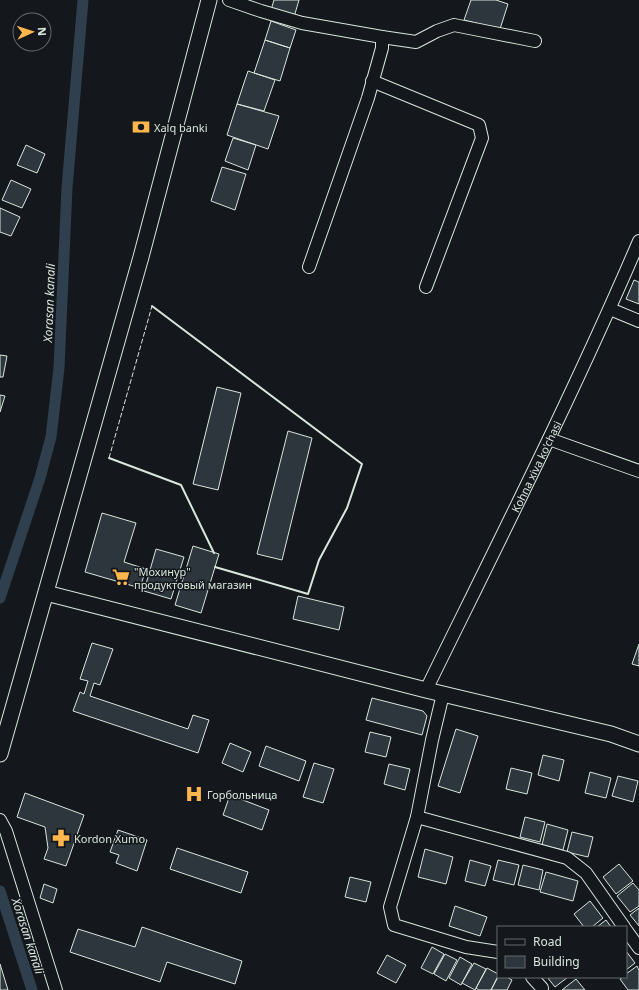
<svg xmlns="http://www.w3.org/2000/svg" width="639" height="990" font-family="'Noto Sans',sans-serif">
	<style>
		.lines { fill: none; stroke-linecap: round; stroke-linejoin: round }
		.canal { stroke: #2f3f4d; stroke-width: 11 }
		.building { fill: #2c363c; stroke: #d8e6dc }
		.minor-casing { stroke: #d8e6dc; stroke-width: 14 }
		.major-casing { stroke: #d8e6dc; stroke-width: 17 }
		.minor { stroke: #14181c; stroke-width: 12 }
		.major { stroke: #14181c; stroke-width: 15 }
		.fence { stroke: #d8e6dc; stroke-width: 1; stroke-dasharray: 5 2; stroke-linecap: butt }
		.wall { stroke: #d8e6dc; stroke-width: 2 }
		.labels { text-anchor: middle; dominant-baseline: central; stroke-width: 3; stroke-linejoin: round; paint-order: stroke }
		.poi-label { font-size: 11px; fill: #d8e6dc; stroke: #14181c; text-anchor: start }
		.street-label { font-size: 11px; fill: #d8e6dc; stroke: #14181c }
		.water-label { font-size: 12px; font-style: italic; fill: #d8e6dc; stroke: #14181c }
	</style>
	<rect width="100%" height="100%" fill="#14181c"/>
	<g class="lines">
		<path class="canal" d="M0 598 40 478 51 437 59 368 67 188 83 0
			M0 891 32 990"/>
	</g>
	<path class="building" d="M274 0H299L294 17 271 10Z
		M471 0H496L508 4 500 29 464 20Z
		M271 21 296 30 290 48 265 40Z
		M265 40 290 48 280 81 254 73Z
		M248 71 275 80 264 111 237 104Z
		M237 104 279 116 268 149 227 135Z
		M233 138 256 145 248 170 225 161Z
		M26 145 45 154 37 173 17 165Z
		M222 167 246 174 235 210 211 201Z
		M11 180 31 189 22 208 2 200Z
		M0 208 20 217 11 236 0 232Z
		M634 280 639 282V304L626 299Z
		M0 355 7 356 3 377H0Z
		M217 387 241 393 218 490 193 484Z
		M0 395 5 396 0 412Z
		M288 431 312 438 282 560 257 554Z
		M102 513 136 523 124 562 146 569 140 588 85 572Z
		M193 546 219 554 201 613 175 605Z
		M156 549 184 557 171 599 144 591Z
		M298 596 344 607 339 630 293 619Z
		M92 643 113 649 100 685 94 683 90 696 188 729 193 715 209 720 198 753 73 711 80 692 84 694 88 681 80 679Z
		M639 644V666L632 664Z
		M372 698 423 711 427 716 422 735 366 720Z
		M456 729 478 736 460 793 438 786Z
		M370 732 391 737 386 757 365 752Z
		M230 743 251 752 243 772 222 763Z
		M266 746 306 761 299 781 259 766Z
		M543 755 564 760 559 781 538 775Z
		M314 763 334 769 323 803 303 797Z
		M389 764 410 769 405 790 384 784Z
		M511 768 532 773 527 794 506 789Z
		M590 772 611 778 606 798 585 793Z
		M618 776 638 781 633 802 612 796Z
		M25 793 84 815 66 866 44 859 48 848 45 827 17 817Z
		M230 795 269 810 262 830 223 815Z
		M525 817 545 822 540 842 520 837Z
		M547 824 568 830 563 850 542 845Z
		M118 830 147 840 137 871 116 863 119 855 110 852Z
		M572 832 593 837 588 857 567 852Z
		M177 848 248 872 241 893 170 869Z
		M425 849 453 857 446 884 418 877Z
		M470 860 491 866 485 886 465 881Z
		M498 860 519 865 514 885 493 880Z
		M619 864 633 881 616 894 603 877Z
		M523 865 543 870 539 890 518 885Z
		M546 872 578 881 573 901 540 892Z
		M350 877 371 882 366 902 345 897Z
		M633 883 639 890V906L630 912 617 896Z
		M44 884 57 889 53 903 40 898Z
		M590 901 603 918 592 927H584L574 914Z
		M455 906 487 917 480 936 449 926Z
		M639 908V926L630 915Z
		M606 920 611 927H597Z
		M142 927 242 961 235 984 167 962 160 982 70 952 78 929 135 947Z
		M432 947 444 954 433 974 421 968Z
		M626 951 635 963 626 970Z
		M445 954 457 960 446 981 434 974Z
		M387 955 406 965 396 983 377 973Z
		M460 957 472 964 461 985 449 978Z
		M474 963 486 969 475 990 462 983Z
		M0 964 8 990H0Z
		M637 966 639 970V990H628L620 979 623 977H626V974Z
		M487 968 498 974V976L491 990H479L476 988Z
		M498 977H507L512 980 507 990H491Z
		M547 977H568L555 987Z
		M576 979 585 990H562Z"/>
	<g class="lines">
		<g class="minor-casing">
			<g id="minor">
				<path d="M229 0 261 11 302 23 382 37V48L368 98 309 267"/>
				<path d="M382 37 416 42 437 31 454 25 535 41"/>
				<path d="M372 81 479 125 482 138 426 287"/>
				<path d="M610 309 639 321"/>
				<path d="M549 439 639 471"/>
				<path id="s1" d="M426 690C499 541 574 393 639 241"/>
				<path d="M443 694 432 740 417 817 390 907 394 925 466 947 498 952"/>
				<path d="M417 817 567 858 586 873 624 927"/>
				<path d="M0 820 6 831 56 990"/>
				<path d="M626 930 639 948"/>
				<path d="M532 977 542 988"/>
			</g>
		</g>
		<g class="major-casing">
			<path id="major" d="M46 593 426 690 611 734 639 744
				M0 754 141 257 209 0"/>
		</g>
		<use href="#minor" class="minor"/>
		<use href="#major" class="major"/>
		<path class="fence" d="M109 458 152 306"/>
		<path class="wall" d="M152 306 362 464 347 508 319 560 308 594 215 567
			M109 458 181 485 214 553"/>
	</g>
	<defs>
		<g id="bank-bare" transform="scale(1.38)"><path d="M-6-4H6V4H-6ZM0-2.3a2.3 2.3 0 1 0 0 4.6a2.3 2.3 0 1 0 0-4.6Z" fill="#ffb74d" stroke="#14181c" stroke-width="2.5" paint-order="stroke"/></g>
		<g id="supermarket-bare" transform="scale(1.38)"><path d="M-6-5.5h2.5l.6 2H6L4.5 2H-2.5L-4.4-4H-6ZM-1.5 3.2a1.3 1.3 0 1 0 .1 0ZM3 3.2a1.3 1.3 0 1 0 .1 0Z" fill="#ffb74d" stroke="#14181c" stroke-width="2.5" paint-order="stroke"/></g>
		<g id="hospital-bare" transform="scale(1.38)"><path d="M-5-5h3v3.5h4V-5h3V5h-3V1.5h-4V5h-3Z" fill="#ffb74d" stroke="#14181c" stroke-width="2.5" paint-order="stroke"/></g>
		<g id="pharmacy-bare" transform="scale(1.38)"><path d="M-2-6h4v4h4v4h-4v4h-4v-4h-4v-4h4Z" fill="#ffb74d" stroke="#14181c" stroke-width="2.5" paint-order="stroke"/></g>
	</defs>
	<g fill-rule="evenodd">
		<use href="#bank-bare" x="141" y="127"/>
		<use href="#supermarket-bare" x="121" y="577"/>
		<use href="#hospital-bare" x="194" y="794"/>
		<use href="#pharmacy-bare" x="61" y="838"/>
	</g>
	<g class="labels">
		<g class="poi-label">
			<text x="154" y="127">Xalq banki</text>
			<text x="134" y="571">"Мохинур"<tspan x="134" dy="13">продуктовый магазин</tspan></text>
			<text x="207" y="794">Горбольница</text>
			<text x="74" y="838">Kordon Xumo</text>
		</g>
		<g class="street-label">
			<text stroke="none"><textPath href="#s1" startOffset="249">Kohna xiva ko'chasi</textPath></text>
		</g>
		<g class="water-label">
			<text transform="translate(49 303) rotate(-88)">Xorasan kanali</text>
			<text transform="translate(28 936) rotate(72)">Xorasan kanali</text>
		</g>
	</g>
	<rect x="497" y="926" width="130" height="52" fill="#14181c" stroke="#626a69"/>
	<rect x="505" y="939" width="20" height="6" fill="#14181c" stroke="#626a69"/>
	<text x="533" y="946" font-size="12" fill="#d8e6dc">Road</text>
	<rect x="505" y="956" width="20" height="12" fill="#2c363c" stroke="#626a69"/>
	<text x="533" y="966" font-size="12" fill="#d8e6dc">Building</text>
	<g transform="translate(32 32) rotate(87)"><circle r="19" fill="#14181c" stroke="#626a69"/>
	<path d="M0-3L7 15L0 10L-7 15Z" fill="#ffb74d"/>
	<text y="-6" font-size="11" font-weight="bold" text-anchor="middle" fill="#d8e6dc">N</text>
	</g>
</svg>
